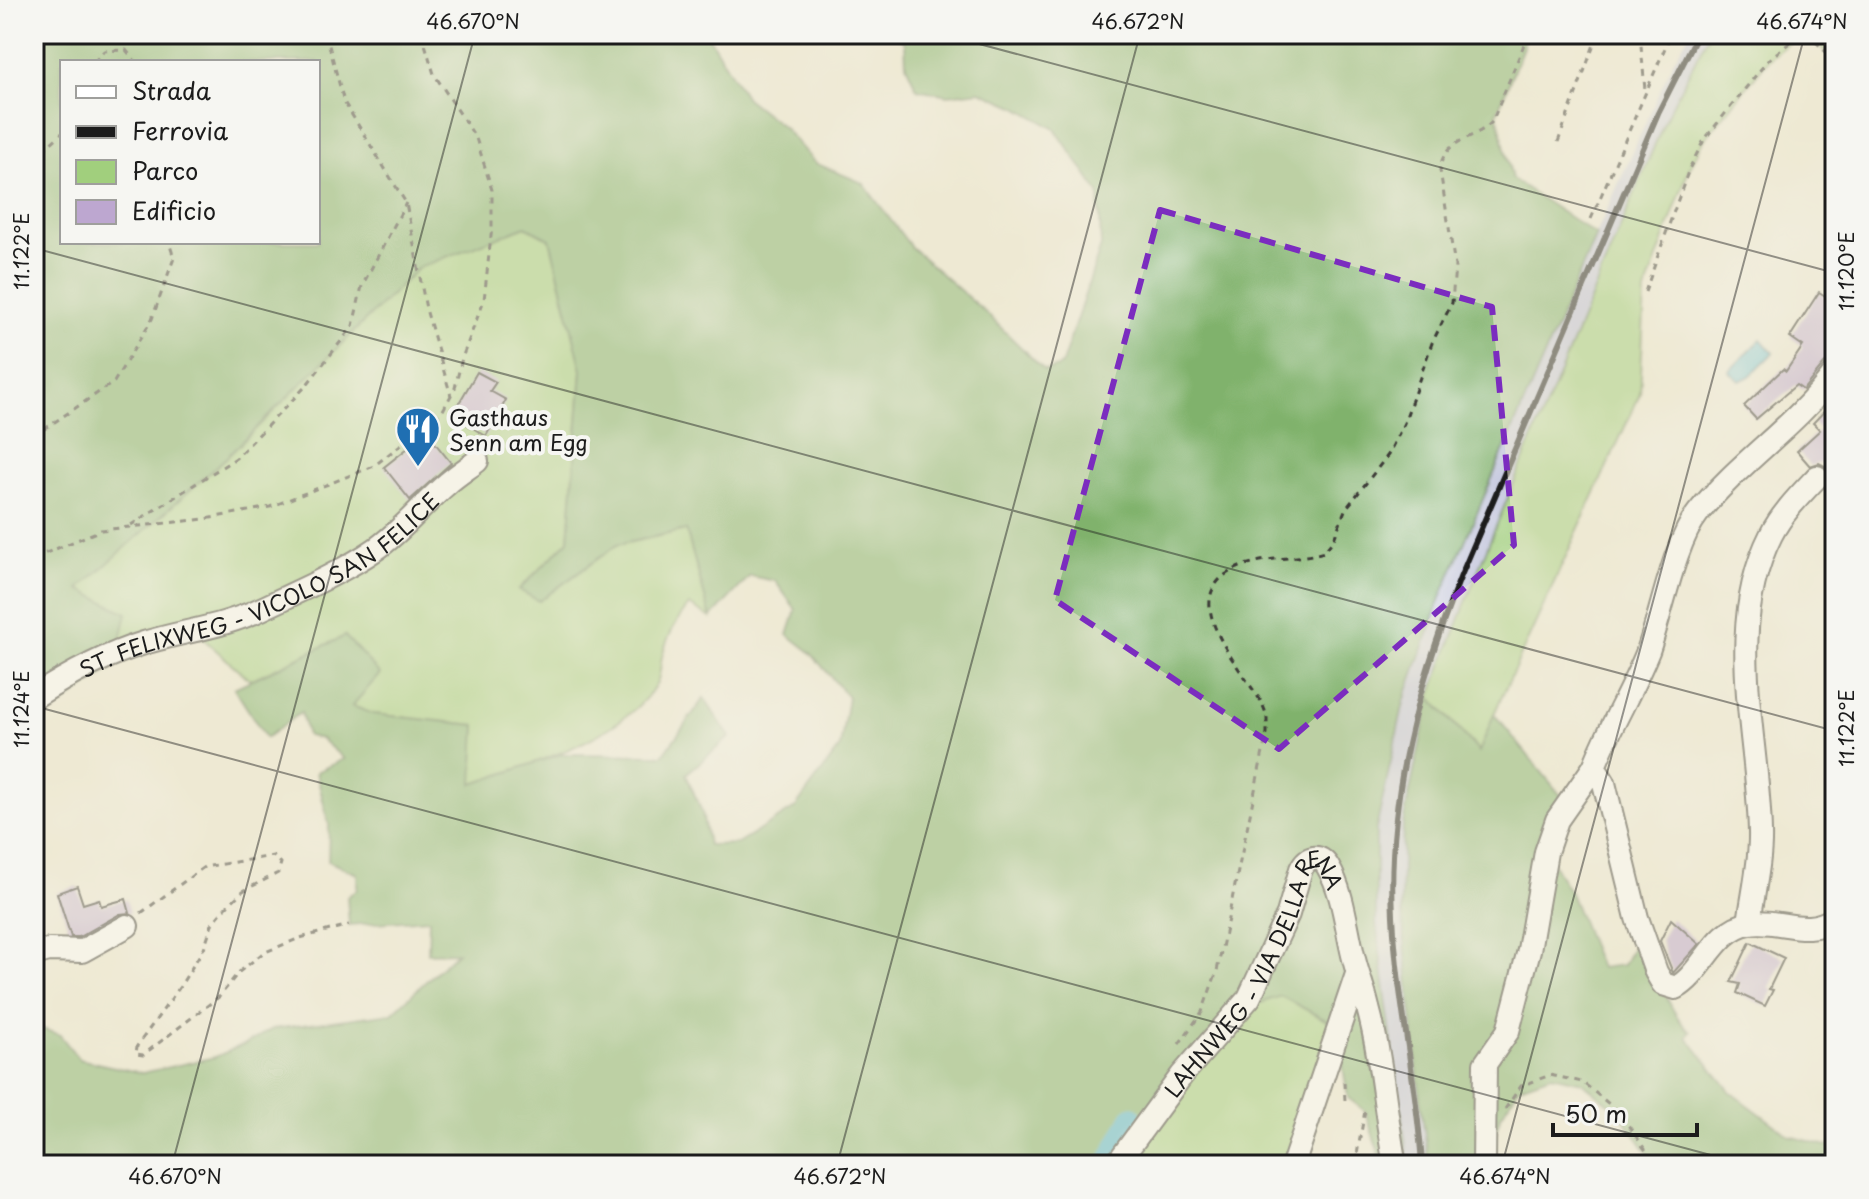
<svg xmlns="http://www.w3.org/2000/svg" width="1869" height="1199" font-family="'Playpen Sans',sans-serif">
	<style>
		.industrial { fill: #bfc2dd }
		.green { fill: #a1cf7d; stroke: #5e764c; stroke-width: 2 }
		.forest { fill: #80b26c; stroke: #4e6744; stroke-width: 2; fill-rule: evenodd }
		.water { fill: #53b8d1; stroke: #386a76; stroke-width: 2 }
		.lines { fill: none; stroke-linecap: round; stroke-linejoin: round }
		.canal { stroke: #53b8d1; stroke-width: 20 }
		.building { fill: #bda7d0 }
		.minor-casing { stroke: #3c3b37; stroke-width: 26 }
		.path { stroke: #3c3b37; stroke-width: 3; stroke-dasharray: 6 6; stroke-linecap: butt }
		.minor { stroke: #fff; stroke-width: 22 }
		.rail { stroke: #1c1c1c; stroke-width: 6 }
		.marked { fill: none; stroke: #7b2cbf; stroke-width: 6; stroke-dasharray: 16 10; stroke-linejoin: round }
		.ticks { fill: none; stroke: #1c1c1c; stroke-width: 2; stroke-opacity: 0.45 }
		.labels { text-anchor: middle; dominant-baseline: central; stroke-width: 8; stroke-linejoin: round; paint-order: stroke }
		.poi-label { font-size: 22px; fill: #1c1c1c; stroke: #f6f6f2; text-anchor: start }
		.street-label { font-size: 22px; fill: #1c1c1c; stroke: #f6f6f2 }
		.neatline { fill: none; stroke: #1c1c1c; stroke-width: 3 }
		.ticks-label { font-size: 20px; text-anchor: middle; fill: #1c1c1c }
	</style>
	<rect width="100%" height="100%" fill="#f6f6f2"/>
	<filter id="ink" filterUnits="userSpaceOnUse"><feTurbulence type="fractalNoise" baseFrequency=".0125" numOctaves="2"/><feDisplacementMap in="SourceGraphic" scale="16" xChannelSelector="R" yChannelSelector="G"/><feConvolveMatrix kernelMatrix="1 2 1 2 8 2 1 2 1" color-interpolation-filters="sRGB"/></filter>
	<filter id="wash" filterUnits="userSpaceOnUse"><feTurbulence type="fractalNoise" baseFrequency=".006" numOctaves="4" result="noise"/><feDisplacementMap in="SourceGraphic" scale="32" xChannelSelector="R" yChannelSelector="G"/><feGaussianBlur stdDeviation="1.8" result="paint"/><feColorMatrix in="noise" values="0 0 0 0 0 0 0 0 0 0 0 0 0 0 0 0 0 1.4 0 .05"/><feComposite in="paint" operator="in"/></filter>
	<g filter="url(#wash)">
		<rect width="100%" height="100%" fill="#eee9d3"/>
		<path class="industrial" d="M1689 34H1709L1668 113 1484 555 1430 697 1403 824 1420 1099 1429 1165H1408L1376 923V829L1404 702 1442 595 1577 277 1673 61Z"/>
		<path class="green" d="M1709 34H1835V61L1808 34 1792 41 1769 59 1704 140 1689 169 1645 292 1640 394 1494 714 1480 752 1430 697 1484 555 1668 113Z
			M525 226 550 239 582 370 569 540 519 589 539 601 617 545 686 530 711 618 689 605C677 620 668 634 663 653 660 662 661 674 657 683 625 737 529 765 472 785L476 726 373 714 352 706 345 636 250 680 190 627 119 648 78 589 227 457 418 268Z
			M1281 996 1339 1027 1293 1165H1117L1236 1011Z"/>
		<path class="forest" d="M34 34H707L746 98 783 127 815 163 863 183 911 247 988 315 1045 371 1061 366 1101 246 1099 193 1055 129 1017 107 980 91 948 95 917 89 906 65 905 43 895 34H1526L1523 47 1497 113 1512 179 1596 235 1442 595 1404 702 1376 829V923L1407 1156 1383 1165 1365 1111 1348 1098 1342 1061 1334 1040 1339 1027 1281 996 1236 1011 1117 1165H34V1026L60 1035 79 1059 142 1073 215 1057 245 1044 272 1029 392 1013 457 952 428 953 429 919 349 925 347 897 357 889V874L328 861 329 825 316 772 344 759 321 739 307 736 301 712 266 738 234 688 345 636 380 674 352 706 373 714 476 725 473 784 561 754 663 755 704 698 730 737 686 774 702 812 708 845 737 844 795 808 840 747 848 697 810 652 788 635 796 610 775 581 750 576 711 618 686 530 617 545 539 601 519 590 569 540 582 370 550 239 526 226 418 268 227 457 79 589 127 613 115 666 34 725ZM62 62H318V242H62Z
			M1430 697 1479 752 1494 714 1568 804 1546 852 1570 893 1600 968 1623 965 1641 930C1652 957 1668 1017 1691 1031L1687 1037 1731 1092 1790 1136 1835 1148V1165H1656L1619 1112 1582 1082 1551 1075 1520 1086 1500 1117 1486 1165H1429L1420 1099 1401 904 1403 824Z"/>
		<path class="water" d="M1761 339 1773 353 1750 376 1740 381 1729 371Z"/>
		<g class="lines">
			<path class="canal" d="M1108 1162 1132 1116"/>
		</g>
		<g id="blocks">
			<path class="building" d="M1819 292 1835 302V356L1824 364 1803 390 1796 385 1756 419 1744 406 1783 369 1786 371 1803 346 1790 337Z
				M477 372 496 382 490 391 506 400 486 436 452 415Z
				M1835 400V496L1827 487 1831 479 1827 467 1819 463 1810 466 1797 451 1820 430 1813 423Z
				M427 433 451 463 410 500 384 467Z
				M77 886 83 904 99 899 101 906 126 899 130 913 120 914 79 937H71L57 893Z
				M1671 919 1699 944 1673 973 1660 941Z
				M1750 942 1784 958 1769 989 1773 990 1765 1006 1737 993 1740 984 1731 982Z"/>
		</g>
	</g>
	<g filter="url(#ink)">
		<use href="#blocks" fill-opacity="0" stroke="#3c3b37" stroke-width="2"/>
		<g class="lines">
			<g class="minor-casing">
				<g id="minor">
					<path id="s1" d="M34 697C68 675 105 655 144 643 183 631 224 627 261 609 299 591 341 573 376 549 403 530 423 504 448 483 457 475 468 468 477 461"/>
					<path d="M1594 767C1609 728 1632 691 1648 651 1662 612 1674 543 1698 513 1739 462 1796 426 1835 373"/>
					<path d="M1749 923C1753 893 1761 861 1760 832 1758 734 1724 628 1771 535 1782 513 1800 495 1817 477"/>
					<path d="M34 954 49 950 82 951 127 926"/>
					<path id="s2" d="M1116 1165 1182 1075 1249 998 1288 914 1301 869C1307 856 1320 853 1328 867 1343 892 1346 926 1353 955 1357 973 1364 990 1368 1008 1382 1059 1385 1113 1395 1165"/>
					<path d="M1293 1165 1357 974"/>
					<path d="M1484 1165 1485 1064 1508 1031 1529 950 1546 852 1557 820 1594 767 1604 783 1637 918 1656 972 1663 984 1676 988C1704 972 1714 929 1750 923 1780 918 1805 938 1835 918"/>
				</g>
			</g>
			<path class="path" d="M326 34 344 102 406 203 426 309 451 396
				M1640 34 1645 90
				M94 62 104 51 126 50 136 62
				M1558 142 1598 34
				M34 159 62 133
				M1591 219 1671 34
				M1645 292 1689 169 1704 140 1769 59 1792 41 1808 34 1835 61
				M34 436 114 382 152 319 174 258 169 242
				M131 525 236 458 305 387 353 326 362 286 406 203
				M34 558 101 530 205 519 270 507 374 466 442 412 455 388 462 358 484 300 492 227V190L476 138 434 74 422 34
				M141 913 204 867 273 856 281 863 278 873 243 891 226 907 212 924 204 948 179 988 137 1046 136 1054 143 1055 220 996 238 973 263 953 300 938 349 925
				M1179 1044 1202 1012 1217 971 1267 733V716L1262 703C1233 657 1164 584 1256 562 1278 557 1302 559 1324 552L1334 539 1345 510 1388 455 1404 423 1432 343 1452 303 1455 266 1440 170C1443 138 1474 141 1492 122L1523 47 1526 34
				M1344 1082 1345 1101
				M1505 1109 1521 1086 1550 1075 1582 1082 1619 1112 1656 1165
				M1355 1165 1365 1111"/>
			<use href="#minor" class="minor"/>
			<path class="rail" d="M1422 1165C1417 1082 1397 1000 1393 916 1387 799 1417 686 1460 578L1658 113 1698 34"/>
		</g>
	</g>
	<path d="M0 0H1869V1199H0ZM1160 210 1492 307 1514 545 1279 749 1055 600Z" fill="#eee9d3" fill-opacity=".55" fill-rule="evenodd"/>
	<path class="marked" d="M1160 210 1492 307 1514 545 1279 749 1055 600Z"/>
	<path class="ticks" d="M942 34 1835 273M34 248 1835 731M34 706 1748 1165M34 1163 40 1165M172 1165 475 34M837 1165 1140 34M1502 1165 1805 34"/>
	<defs>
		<g id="restaurant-pin" transform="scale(2.3)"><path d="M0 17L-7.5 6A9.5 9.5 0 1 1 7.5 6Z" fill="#1f6fb2" stroke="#f6f6f2"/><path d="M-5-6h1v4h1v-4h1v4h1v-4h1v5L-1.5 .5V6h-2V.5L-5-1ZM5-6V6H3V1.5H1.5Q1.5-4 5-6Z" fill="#fff"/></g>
	</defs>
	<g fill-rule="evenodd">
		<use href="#restaurant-pin" x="418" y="429"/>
	</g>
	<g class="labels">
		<g class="poi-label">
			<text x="449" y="416">Gasthaus<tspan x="449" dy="25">Senn am Egg</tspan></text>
		</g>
		<g class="street-label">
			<text stroke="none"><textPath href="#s1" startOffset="254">ST. FELIXWEG - VICOLO SAN FELICE</textPath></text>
			<text stroke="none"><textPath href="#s2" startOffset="250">LAHNWEG - VIA DELLA RENA</textPath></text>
		</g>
	</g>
	<rect width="1869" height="1199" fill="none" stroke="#f6f6f2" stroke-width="88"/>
	<rect x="60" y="60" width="260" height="184" fill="#f6f6f2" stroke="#9f9f9c" stroke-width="2"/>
	<rect x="76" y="86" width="40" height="12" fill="#ffffff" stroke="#9f9f9c" stroke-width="2"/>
	<text x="132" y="100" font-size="24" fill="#1c1c1c">Strada</text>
	<rect x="76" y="126" width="40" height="12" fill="#1c1c1c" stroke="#9f9f9c" stroke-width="2"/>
	<text x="132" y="140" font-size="24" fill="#1c1c1c">Ferrovia</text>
	<rect x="76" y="160" width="40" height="24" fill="#a1cf7d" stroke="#9f9f9c" stroke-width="2"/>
	<text x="132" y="180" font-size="24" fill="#1c1c1c">Parco</text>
	<rect x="76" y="200" width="40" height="24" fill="#bda7d0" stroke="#9f9f9c" stroke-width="2"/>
	<text x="132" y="220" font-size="24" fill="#1c1c1c">Edificio</text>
	<path d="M1553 1123v12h144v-12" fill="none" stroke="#1c1c1c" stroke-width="4"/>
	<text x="1565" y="1123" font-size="24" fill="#1c1c1c" stroke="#f6f6f2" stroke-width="6" paint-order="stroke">50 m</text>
	<rect x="44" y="44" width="1781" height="1111" class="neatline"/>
	<g class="ticks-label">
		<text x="473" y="29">46.670°N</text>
		<text x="1138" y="29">46.672°N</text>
		<text x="1802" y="29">46.674°N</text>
		<text transform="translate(22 251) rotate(-90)" y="7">11.122°E</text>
		<text transform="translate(1847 271) rotate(-90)" y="7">11.120°E</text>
		<text transform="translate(22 709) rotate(-90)" y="7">11.124°E</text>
		<text transform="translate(1847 728) rotate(-90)" y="7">11.122°E</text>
		<text x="175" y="1184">46.670°N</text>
		<text x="840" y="1184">46.672°N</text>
		<text x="1505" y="1184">46.674°N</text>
	</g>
</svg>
